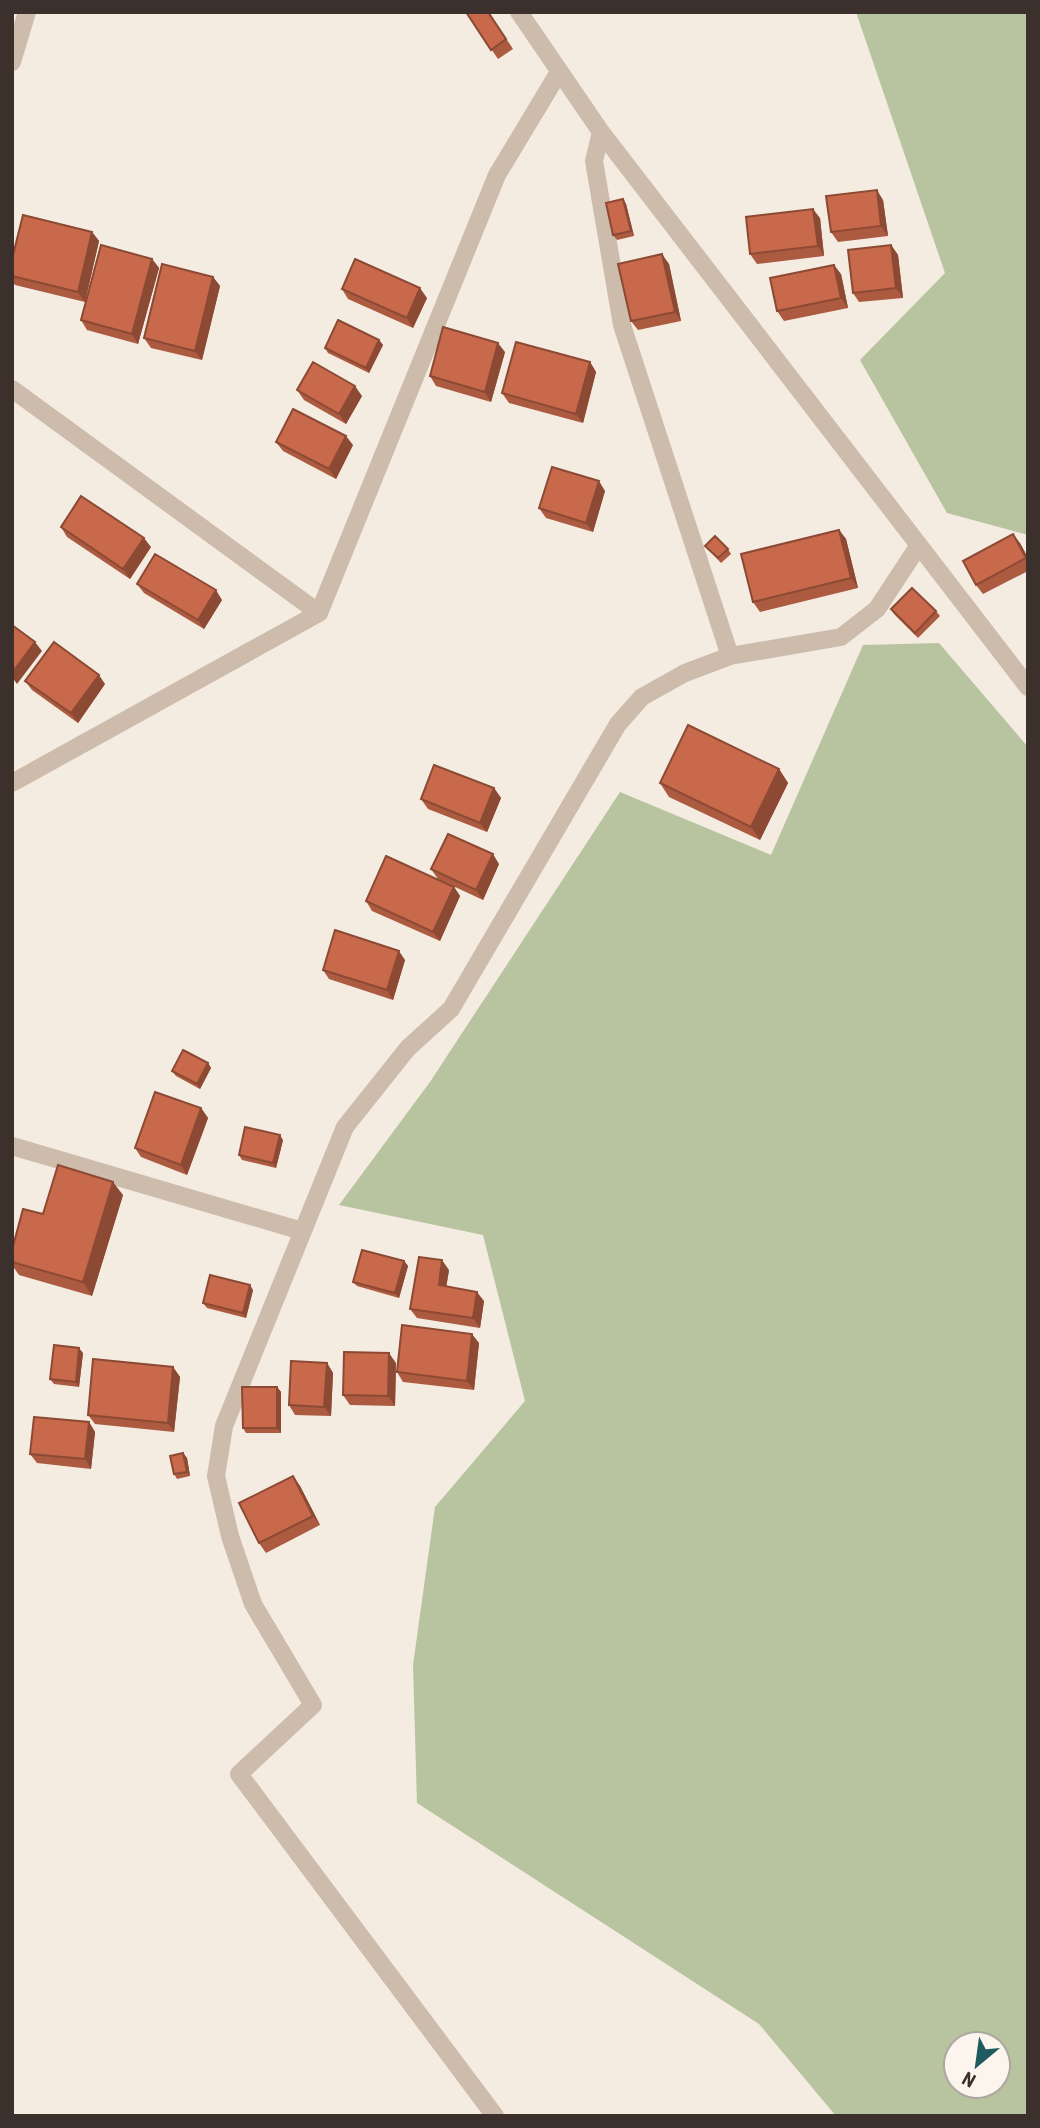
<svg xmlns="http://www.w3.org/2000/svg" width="1040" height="2128" font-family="'Roboto Condensed',sans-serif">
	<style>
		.green { fill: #b8c4a0; fill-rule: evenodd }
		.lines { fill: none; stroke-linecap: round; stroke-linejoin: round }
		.minor { stroke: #cdbbac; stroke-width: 18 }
		.wall { fill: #ac5a40 }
		.shaded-wall { fill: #8c4a34 }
		.building { fill: #c8694b; stroke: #8c4a34; stroke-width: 2 }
	</style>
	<rect width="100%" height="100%" fill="#f4ebe1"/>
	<path class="green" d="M856 12H1028V535L947 513 860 360 945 273Z
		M939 643 1028 747V2116H836L759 2024 417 1803 413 1665 435 1507 525 1401 483 1235 339 1205 430 1082 620 792 771 855 863 645ZM956 2044H998V2086H956Z"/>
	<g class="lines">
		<path class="minor" d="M519 12 601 132 1028 687
			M12 62 27 12
			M601 132 594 161 622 325 730 656
			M12 389 319 613
			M12 783 319 613 497 175 559 72
			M12 1146 302 1231
			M495 2116 239 1774 313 1705 253 1604 230 1536 216 1476 224 1426 345 1127 408 1048 451 1009 618 724 642 697 685 673 730 656 841 637 877 609 919 545"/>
	</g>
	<path class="wall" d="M466 12H489L513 49 498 59Z
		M623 199 626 204 634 236 617 240 613 235Z
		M883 200 888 236 838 242 831 232Z
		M820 218 824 256 757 264 750 254Z
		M92 232 99 241 85 302 15 285 12 281V259Z
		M891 245 898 255 903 298 859 302 853 293Z
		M152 259 159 268 138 344 87 330 81 320Z
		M669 264 681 321 638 330 631 321Z
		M841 274 848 308 784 321 777 311Z
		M213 277 220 286 202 360 151 348 144 338Z
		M342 289 427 298 413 328 348 299Z
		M379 340 383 345 369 373 328 353 325 348Z
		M505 352 491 402 436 386 430 376Z
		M590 362 596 372 583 423 509 403 502 393Z
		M297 390 362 396 346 424 304 400Z
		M276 442 353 445 336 479 283 451Z
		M605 491 593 532 546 518 539 508Z
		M61 527 151 547 130 579 67 537Z
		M839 530 846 539 858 588 760 612 753 602Z
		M1020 543 1028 558V571L983 594 976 585Z
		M705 546 728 549 731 554 721 563Z
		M137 584 222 600 204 629 144 593Z
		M891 609 936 611 940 616 918 638 894 614Z
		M25 681 105 684 78 723 32 690Z
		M779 769 788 783 760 840 669 797 660 783Z
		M494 788 501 798 487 832 428 809 421 799Z
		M499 864 483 900 438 879 431 869Z
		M454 887 460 896 440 941 372 911 366 901Z
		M405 960 393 1000 329 979 323 970Z
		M208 1063 211 1068 200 1089 176 1076 172 1071Z
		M201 1108 208 1118 187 1175 141 1157 135 1148Z
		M283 1140 276 1168 242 1160 239 1155Z
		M123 1195 92 1296 19 1275 12 1265V1250Z
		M404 1261 408 1266 399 1298 357 1286 353 1282Z
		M449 1270 446 1287 484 1301 480 1328 417 1318 410 1309Z
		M253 1290 246 1318 207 1308 203 1303Z
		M479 1343 474 1390 403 1382 397 1372Z
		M83 1353 79 1387 54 1384 50 1379Z
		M327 1363 333 1373 331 1416 295 1415 289 1405Z
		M396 1363 395 1406 350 1405 343 1395Z
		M173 1367 180 1377 174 1432 95 1424 88 1415Z
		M277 1387 281 1392V1433H246L243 1428Z
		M89 1422 95 1432 91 1469 37 1463 30 1454Z
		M183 1453 187 1458 190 1476 177 1479 174 1474Z
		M293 1476 300 1486 320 1525 266 1553 259 1543Z"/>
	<path class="shaded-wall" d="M877 190 883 200 888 236 881 226Z
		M623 199 626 204 634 236 631 231Z
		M813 209 820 218 824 256 818 246Z
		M92 232 99 241 85 302 78 292Z
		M891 245 898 255 903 298 896 288Z
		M662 254 669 264 681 321 675 312Z
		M152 259 159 268 138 344 132 334Z
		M834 265 841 274 848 308 841 298Z
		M213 277 220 286 202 360 195 351Z
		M420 288 427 298 413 328 407 318Z
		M379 340 383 345 369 373 366 368Z
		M498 343 505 352 491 402 485 392Z
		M590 362 596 372 583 423 576 414Z
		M355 386 362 396 346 424 339 414Z
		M346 436 353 445 336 479 329 469Z
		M599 481 605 491 593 532 586 523Z
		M839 530 846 539 858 588 851 578Z
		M1013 534 1020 543 1028 558V560Z
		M144 538 151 547 130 579 123 569Z
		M216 590 222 600 204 629 198 620Z
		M35 642 42 651 17 684 12 677V673Z
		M99 675 105 684 78 723 71 713Z
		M779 769 788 783 760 840 751 827Z
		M494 788 501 798 487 832 480 823Z
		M493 854 499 864 483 900 476 890Z
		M454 887 460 896 440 941 433 932Z
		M399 951 405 960 393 1000 387 990Z
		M208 1063 211 1068 200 1089 197 1084Z
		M201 1108 208 1118 187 1175 181 1165Z
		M280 1135 283 1140 276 1168 273 1163Z
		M113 1182 123 1195 92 1296 83 1282Z
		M442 1260 449 1270 445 1295 439 1285Z
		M404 1261 408 1266 399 1298 395 1293Z
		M250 1285 253 1290 246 1318 243 1313Z
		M477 1292 484 1301 480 1328 473 1318Z
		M472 1334 479 1343 474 1390 467 1381Z
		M79 1348 83 1353 79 1387 76 1382Z
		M389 1353 396 1363 395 1406 388 1396Z
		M327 1363 333 1373 331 1416 324 1407Z
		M173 1367 180 1377 174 1432 168 1423Z
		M277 1387 281 1392V1433L277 1428Z
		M89 1422 95 1432 91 1469 85 1459Z
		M183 1453 187 1458 190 1476 187 1472Z
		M293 1476 300 1486 320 1525 313 1516Z"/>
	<path class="building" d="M466 12H488L506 39 491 50Z
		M877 190 881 226 831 232 826 196Z
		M623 199 631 231 613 235 606 203Z
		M813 209 818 246 750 254 746 217Z
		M23 215 92 232 78 292 12 276V259Z
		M101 245 152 259 132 334 81 320Z
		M891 245 896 288 853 293 848 250Z
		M662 254 675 312 631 321 618 264Z
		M355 259 420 288 407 318 342 289Z
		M162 264 213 277 195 351 144 338Z
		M834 265 841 298 777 311 770 278Z
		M338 320 379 340 366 368 325 348Z
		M443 327 498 343 485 392 430 376Z
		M516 342 590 362 576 414 502 393Z
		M313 362 355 386 339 414 297 390Z
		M293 409 346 436 329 469 276 442Z
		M552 467 599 481 586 523 539 508Z
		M81 496 144 538 123 569 61 527Z
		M839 530 851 578 753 602 741 554Z
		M1013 534 1026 558 976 585 963 561Z
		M715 536 728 549 718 558 705 546Z
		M155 554 216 590 198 620 137 584Z
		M912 588 936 611 915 633 891 609Z
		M12 625 35 642 12 673Z
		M54 642 99 675 71 713 25 681Z
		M688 725 779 769 751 827 660 783Z
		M434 765 494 788 480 823 421 799Z
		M448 834 493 854 476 890 431 869Z
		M386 856 454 887 433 932 366 901Z
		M335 930 399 951 387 990 323 970Z
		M183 1050 208 1063 197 1084 172 1071Z
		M155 1092 201 1108 181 1165 135 1148Z
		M245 1127 280 1135 273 1163 239 1155Z
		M58 1165 113 1182 83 1282 12 1262V1250L23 1209 43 1214Z
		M362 1250 404 1261 395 1293 353 1282Z
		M419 1257 442 1260 439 1285 477 1292 473 1318 410 1309Z
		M210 1275 250 1285 243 1313 203 1303Z
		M402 1325 472 1334 467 1381 397 1372Z
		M54 1345 79 1348 76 1382 50 1379Z
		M344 1352 389 1353 388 1396 343 1395Z
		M93 1359 173 1367 168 1423 88 1415Z
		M291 1361 327 1363 324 1407 289 1405Z
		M242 1387H277V1428H243Z
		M34 1417 89 1422 85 1459 30 1454Z
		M183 1453 187 1472 174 1474 170 1456Z
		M293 1476 313 1516 259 1543 239 1503Z"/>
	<rect width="1040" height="2128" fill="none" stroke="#3b302b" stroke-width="28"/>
	<g transform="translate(977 2065) rotate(209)"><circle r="33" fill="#fbf5ee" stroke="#aea6a0" stroke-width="2"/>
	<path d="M0-5L12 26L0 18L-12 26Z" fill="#1f5a5e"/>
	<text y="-10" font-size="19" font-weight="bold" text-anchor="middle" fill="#3b302b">N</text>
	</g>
</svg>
